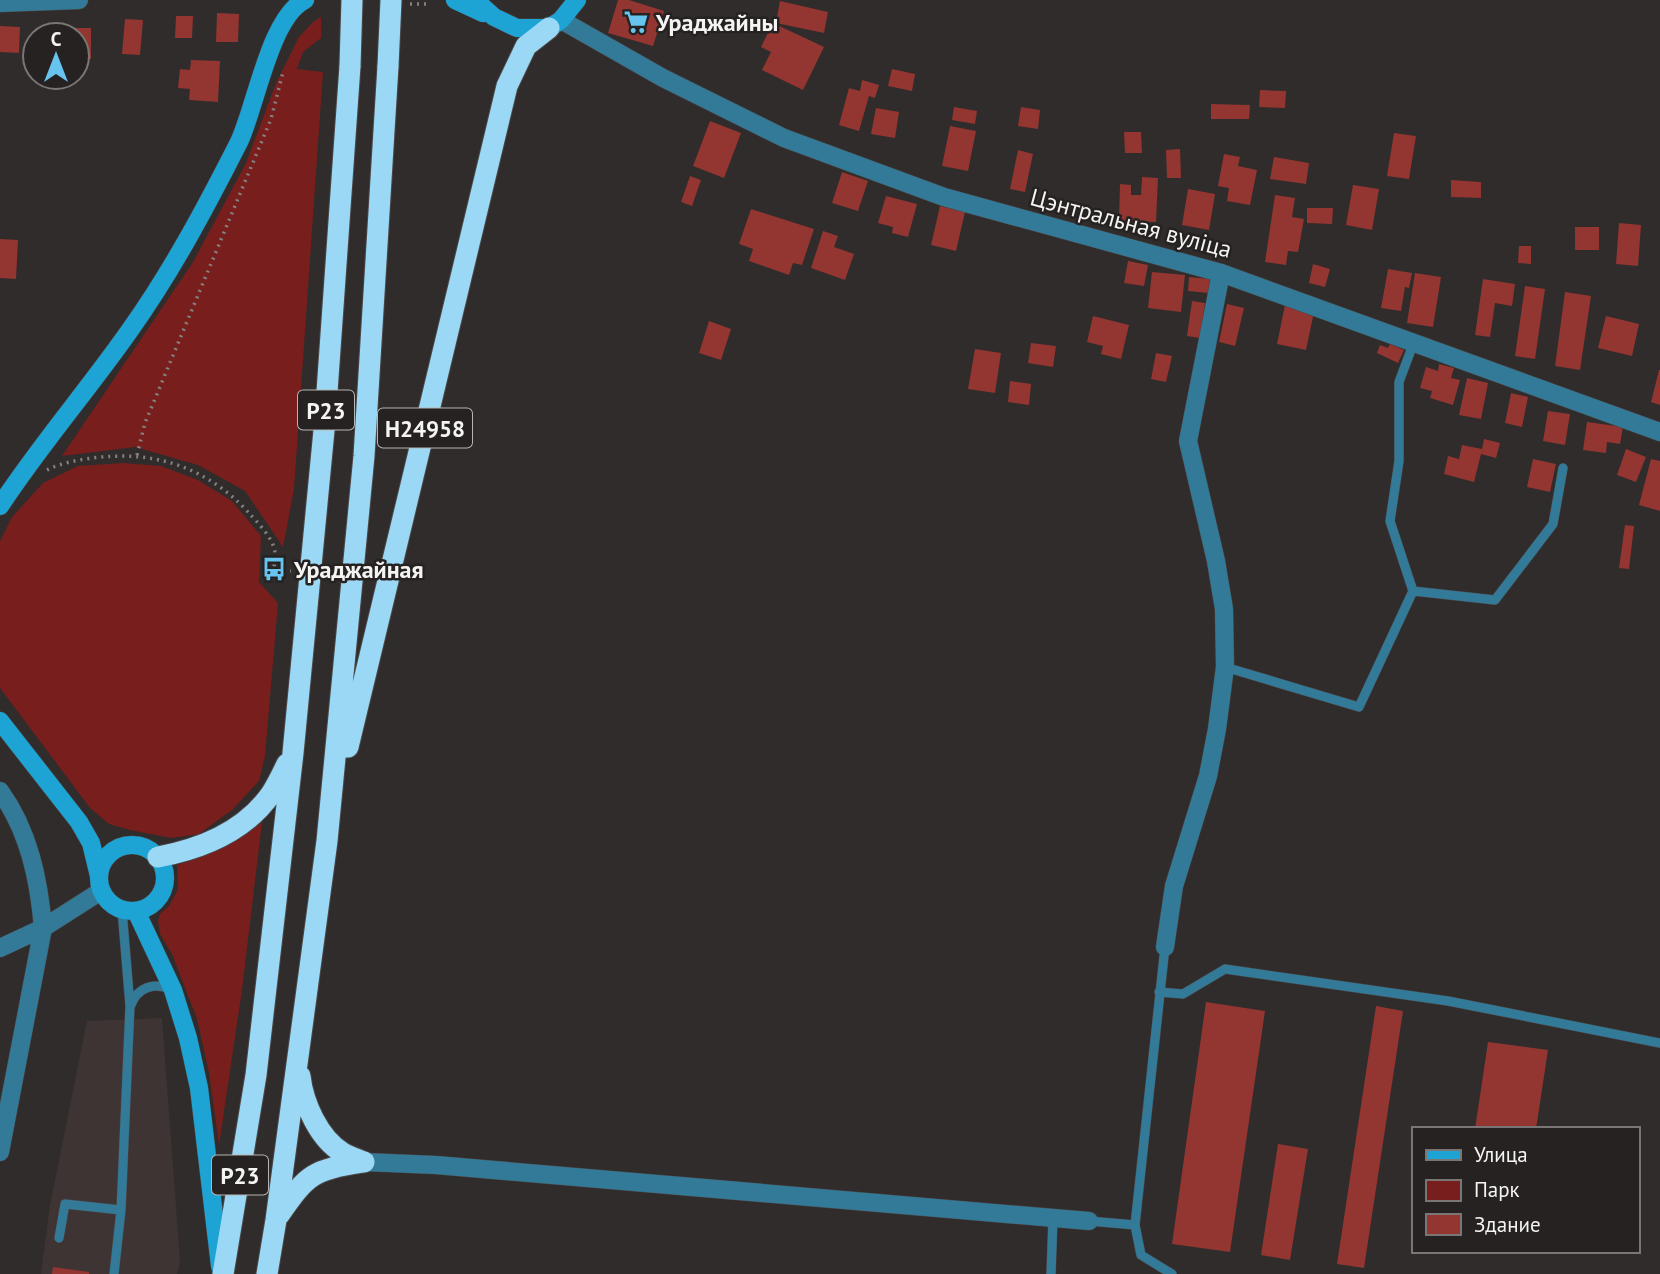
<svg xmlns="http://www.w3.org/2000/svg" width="1660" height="1274" font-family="'PT Sans',sans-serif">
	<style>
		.built { fill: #3e3433 }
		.green { fill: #781e1d }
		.building { fill: #933531 }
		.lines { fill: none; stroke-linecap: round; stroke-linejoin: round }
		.lane-casing { stroke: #4b4847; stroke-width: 10 }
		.street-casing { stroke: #4b4847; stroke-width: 19 }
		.secondary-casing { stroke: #4b4847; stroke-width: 19 }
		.highway-casing { stroke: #4b4847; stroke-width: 23 }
		.path { stroke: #848281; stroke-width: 3.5; stroke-dasharray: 2 5; stroke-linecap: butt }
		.lane { stroke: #337998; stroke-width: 9 }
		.street { stroke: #337998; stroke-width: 18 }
		.secondary { stroke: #1da4d5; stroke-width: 18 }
		.highway { stroke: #9bd8f6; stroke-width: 21 }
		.highway-bridge-casing { stroke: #4b4847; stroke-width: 23; stroke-linecap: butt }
		.highway-bridge { stroke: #9bd8f6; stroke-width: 21 }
		.labels { text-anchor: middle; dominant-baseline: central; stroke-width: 5; stroke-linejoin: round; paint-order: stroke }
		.shield { fill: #252221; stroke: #b7b5b4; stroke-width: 2 }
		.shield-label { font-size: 23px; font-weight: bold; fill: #f6f4f3 }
		.poi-label { font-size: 24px; font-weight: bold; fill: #f6f4f3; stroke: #252221; text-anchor: start }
		.street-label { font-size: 24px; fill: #f6f4f3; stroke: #252221 }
	</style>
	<rect width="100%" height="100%" fill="#2f2c2b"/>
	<path class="built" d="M162 1018 180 1261 177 1274H41L50 1205 87 1021Z"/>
	<path class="green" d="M321 17V38L303 52 297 69 323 72 294 489 283 547 245 491 198 465 135 447 62 456 193 262 246 163 276 83 299 37 313 22Z
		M123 463 161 466 198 480 232 501 261 536 259 582 278 603 265 756 259 781 232 810 199 834 171 838 130 830 109 824 90 808 0 688V541L12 517 43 483 78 466Z
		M262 822 242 990 219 1145 209 1073 197 1019 172 954 160 934 158 921 160 914 169 906 178 889 177 865C209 855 235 841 262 822Z"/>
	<path class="building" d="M618 0H629L664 11 653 46 608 33Z
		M780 1 828 12 824 33 776 23Z
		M217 13 239 14 238 42H216Z
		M176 16H193L192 38H175Z
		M125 19 143 20 140 55 122 54Z
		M773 23 824 47 803 90 762 70 771 52 761 47Z
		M0 26 20 27 19 53 0 52Z
		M73 28H91V59H77V35H73Z
		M191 60 220 61 218 102 189 100 190 89 178 88 180 69 190 70Z
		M892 69 915 74 912 91 888 86Z
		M862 80 879 85 875 98 869 96 859 131 839 125 849 88 860 91Z
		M1260 90 1286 91 1285 108 1259 107Z
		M1211 104 1250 105 1249 119H1211Z
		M954 107 977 111 975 124 952 120Z
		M1021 107 1040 110 1038 129 1018 126Z
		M876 108 899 112 895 138 871 134Z
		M710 121 741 133 724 178 693 166Z
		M950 126 976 131 968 171 942 166Z
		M1124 132H1141L1142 153H1125Z
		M1394 133 1416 136 1409 179 1387 176Z
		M1180 149 1181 178H1167L1166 150Z
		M1018 150 1033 154 1025 192 1010 189Z
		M1224 154 1240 157 1238 166 1257 170 1250 205 1227 201 1229 188 1218 186Z
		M1274 157 1309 163 1306 184 1270 179Z
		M842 172 868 181 858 211 832 203Z
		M690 176 701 180 692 206 681 202Z
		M1142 177 1158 178 1156 222 1119 221 1120 184 1131 185V195H1141Z
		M1451 180 1481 182V198L1451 197Z
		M1353 185 1379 189 1372 230 1346 225Z
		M1188 189 1215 194 1209 230 1182 225Z
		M1275 195 1295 198 1292 217 1304 219 1298 252 1288 251 1286 265 1265 262Z
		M886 196 917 204 908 237 892 233 893 227 878 223Z
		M940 206 965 212 956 251 931 245Z
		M1307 208H1333L1332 224 1307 223Z
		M751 209 814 229 802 265 793 263 789 275 749 261 753 249 739 244Z
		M1619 223 1641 225 1638 266 1616 264Z
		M1575 227H1599V250H1575Z
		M823 231 838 236 834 247 854 254 845 280 811 268Z
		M0 239 18 240 16 279 0 278Z
		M1519 246H1531V264L1518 263Z
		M1128 261 1148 265 1144 286 1124 283Z
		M1313 264 1330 269 1325 287 1309 283Z
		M1388 269 1412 273 1409 288 1405 287 1401 311 1381 308Z
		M1152 272 1185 275 1181 312 1148 308Z
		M1415 273 1441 277 1433 327 1407 323Z
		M1189 277 1210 279 1208 293 1188 291Z
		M1483 279 1515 284 1512 306 1495 303 1490 337 1475 335Z
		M1525 286 1545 289 1535 359 1515 356Z
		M1565 292 1591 296 1580 370 1555 366Z
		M1192 301 1205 303 1200 338 1187 336Z
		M1227 304 1244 308 1235 346 1219 342Z
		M1285 305 1314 312 1306 350 1277 344Z
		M1093 316 1129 325 1121 359 1101 354 1103 346 1087 342Z
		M1606 316 1639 324 1632 356 1598 348Z
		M709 321 731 329 721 360 699 353Z
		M1031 343 1056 346 1053 367 1028 363Z
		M1390 344 1404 350 1398 363 1377 353 1380 345 1388 348Z
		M975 349 1001 353 995 393 968 389Z
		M1156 353 1172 356 1166 382 1151 379Z
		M1439 364 1454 368 1451 378 1460 380 1453 405 1430 398 1432 391 1420 388 1426 367 1438 371Z
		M1659 370H1660V405L1651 402Z
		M1467 378 1488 383 1481 419 1459 415Z
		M1010 381 1031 384 1029 405 1008 402Z
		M1511 393 1528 397 1522 427 1505 423Z
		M1548 411 1570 414 1565 445 1543 441Z
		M1587 422 1623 427 1620 444 1607 442 1606 453 1583 450Z
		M1484 439 1500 443 1496 458 1481 454 1474 482 1444 474 1448 456 1459 459 1462 445 1482 449Z
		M1626 449 1646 457 1636 482 1617 475Z
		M1533 459 1556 464 1550 492 1527 487Z
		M1651 459 1660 461V511L1639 505Z
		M1625 525 1634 526 1629 569 1619 568Z
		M1206 1002 1265 1011 1230 1252 1172 1244Z
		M1376 1006 1403 1011 1364 1268 1337 1264Z
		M1488 1042 1548 1050 1536 1129H1475Z
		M1278 1144 1308 1149 1290 1260 1261 1255Z
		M53 1267 89 1272V1274H52Z"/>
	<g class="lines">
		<g class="lane-casing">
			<path id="lane" d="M1413 591 1390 521 1399 461V382L1414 342
				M1225 667 1359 707 1413 591 1495 600 1553 524 1563 468
				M1165 947 1135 1225 1141 1255 1172 1274
				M1159 992 1183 994 1225 969 1448 1001 1660 1043
				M131 1005C137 988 153 982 170 989
				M121 1210 130 1006 122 910
				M1089 1221 1135 1225
				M59 1238 65 1204 121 1210 114 1274
				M1051 1274 1053 1218"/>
		</g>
		<g class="street-casing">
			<path id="street" d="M0 3 79 0
				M561 20 663 78 784 138 944 197 1221 273 1660 432
				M0 791C29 831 39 880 43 928L0 1152
				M1165 947 1174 886 1208 776 1217 729 1225 667 1224 609 1216 561 1188 441 1221 273
				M0 948 43 928 101 891
				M364 1162 436 1165 1089 1221"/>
		</g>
		<g class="secondary-casing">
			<path id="secondary" d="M455 0 483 13
				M475 0 494 17 517 28H549L561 20 577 0
				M0 506C40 445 88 390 130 330 172 271 206 207 239 142 256 106 270 17 305 0
				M0 721 79 822 91 843 99 876
				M99 878a33 33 0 1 1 66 0a33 33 0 1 1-66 0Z
				M136 911 173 990 188 1038 199 1088 220 1266"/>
		</g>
		<g class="highway-casing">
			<path id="highway" d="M348 747 507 86 526 46 549 28
				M158 857C201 849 245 831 271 794 277 785 282 774 287 764
				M300 1076C303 1103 319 1139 343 1153 350 1157 357 1159 364 1162
				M279 1215C308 1173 313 1170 364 1162
				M223 1274 256 1075 293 753 325 420 350 66
				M267 1274 276 1220 327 841 364 456 388 66"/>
		</g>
		<path class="path" d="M410 4H430
			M137 455 145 423 271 119 283 72
			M47 470C61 463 77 460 93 458 154 450 207 467 249 513 258 523 274 539 275 553 276 557 274 564 274 569L291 571"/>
		<use href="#lane" class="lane"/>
		<use href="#street" class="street"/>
		<use href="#secondary" class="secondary"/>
		<use href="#highway" class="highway"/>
		<g class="highway-bridge-casing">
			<path id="highway-bridge" d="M350 66 352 0
				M388 66 391 0"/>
		</g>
		<use href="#highway-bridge" class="highway-bridge"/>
	</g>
	<defs>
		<g id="supermarket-bare" transform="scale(1.89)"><path d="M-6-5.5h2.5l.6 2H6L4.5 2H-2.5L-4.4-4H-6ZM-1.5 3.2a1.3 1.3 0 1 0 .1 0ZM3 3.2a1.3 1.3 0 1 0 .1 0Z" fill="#66c4ef" stroke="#252221" stroke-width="2.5" paint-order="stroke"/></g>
		<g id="bus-bare" transform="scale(1.89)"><path d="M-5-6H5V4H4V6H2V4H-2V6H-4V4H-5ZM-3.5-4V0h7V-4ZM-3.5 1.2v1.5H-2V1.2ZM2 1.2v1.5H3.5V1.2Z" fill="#66c4ef" stroke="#252221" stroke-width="2.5" paint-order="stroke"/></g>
	</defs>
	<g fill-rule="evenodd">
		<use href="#supermarket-bare" x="636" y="22"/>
		<use href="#bus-bare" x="274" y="569"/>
	</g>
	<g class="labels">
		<g class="shield">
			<rect x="298" y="390.5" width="56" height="39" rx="5"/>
			<rect x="378" y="408.5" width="94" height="39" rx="5"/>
			<rect x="212" y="1155.5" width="56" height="39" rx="5"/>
		</g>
		<g class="shield-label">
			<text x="326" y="410">Р23</text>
			<text x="425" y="428">Н24958</text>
			<text x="240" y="1175">Р23</text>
		</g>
		<g class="poi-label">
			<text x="656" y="22">Ураджайны</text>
			<text x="294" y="569">Ураджайная</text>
		</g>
		<g class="street-label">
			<text transform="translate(1131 223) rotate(15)">Цэнтральная вуліца</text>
		</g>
	</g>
	<rect x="1412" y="1127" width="228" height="126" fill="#252221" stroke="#797675" stroke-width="2"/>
	<rect x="1426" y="1150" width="35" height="10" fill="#1da4d5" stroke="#797675" stroke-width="2"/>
	<text x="1474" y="1162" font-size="21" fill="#f6f4f3">Улица</text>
	<rect x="1426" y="1180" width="35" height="21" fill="#781e1d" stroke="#797675" stroke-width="2"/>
	<text x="1474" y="1197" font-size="21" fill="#f6f4f3">Парк</text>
	<rect x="1426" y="1214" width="35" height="21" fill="#933531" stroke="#797675" stroke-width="2"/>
	<text x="1474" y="1232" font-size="21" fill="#f6f4f3">Здание</text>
	<g transform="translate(56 56)"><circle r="33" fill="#252221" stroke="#797675" stroke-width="2"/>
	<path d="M0-5L12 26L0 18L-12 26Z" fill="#66c4ef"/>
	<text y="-10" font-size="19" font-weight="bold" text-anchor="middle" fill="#f6f4f3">С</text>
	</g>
</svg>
